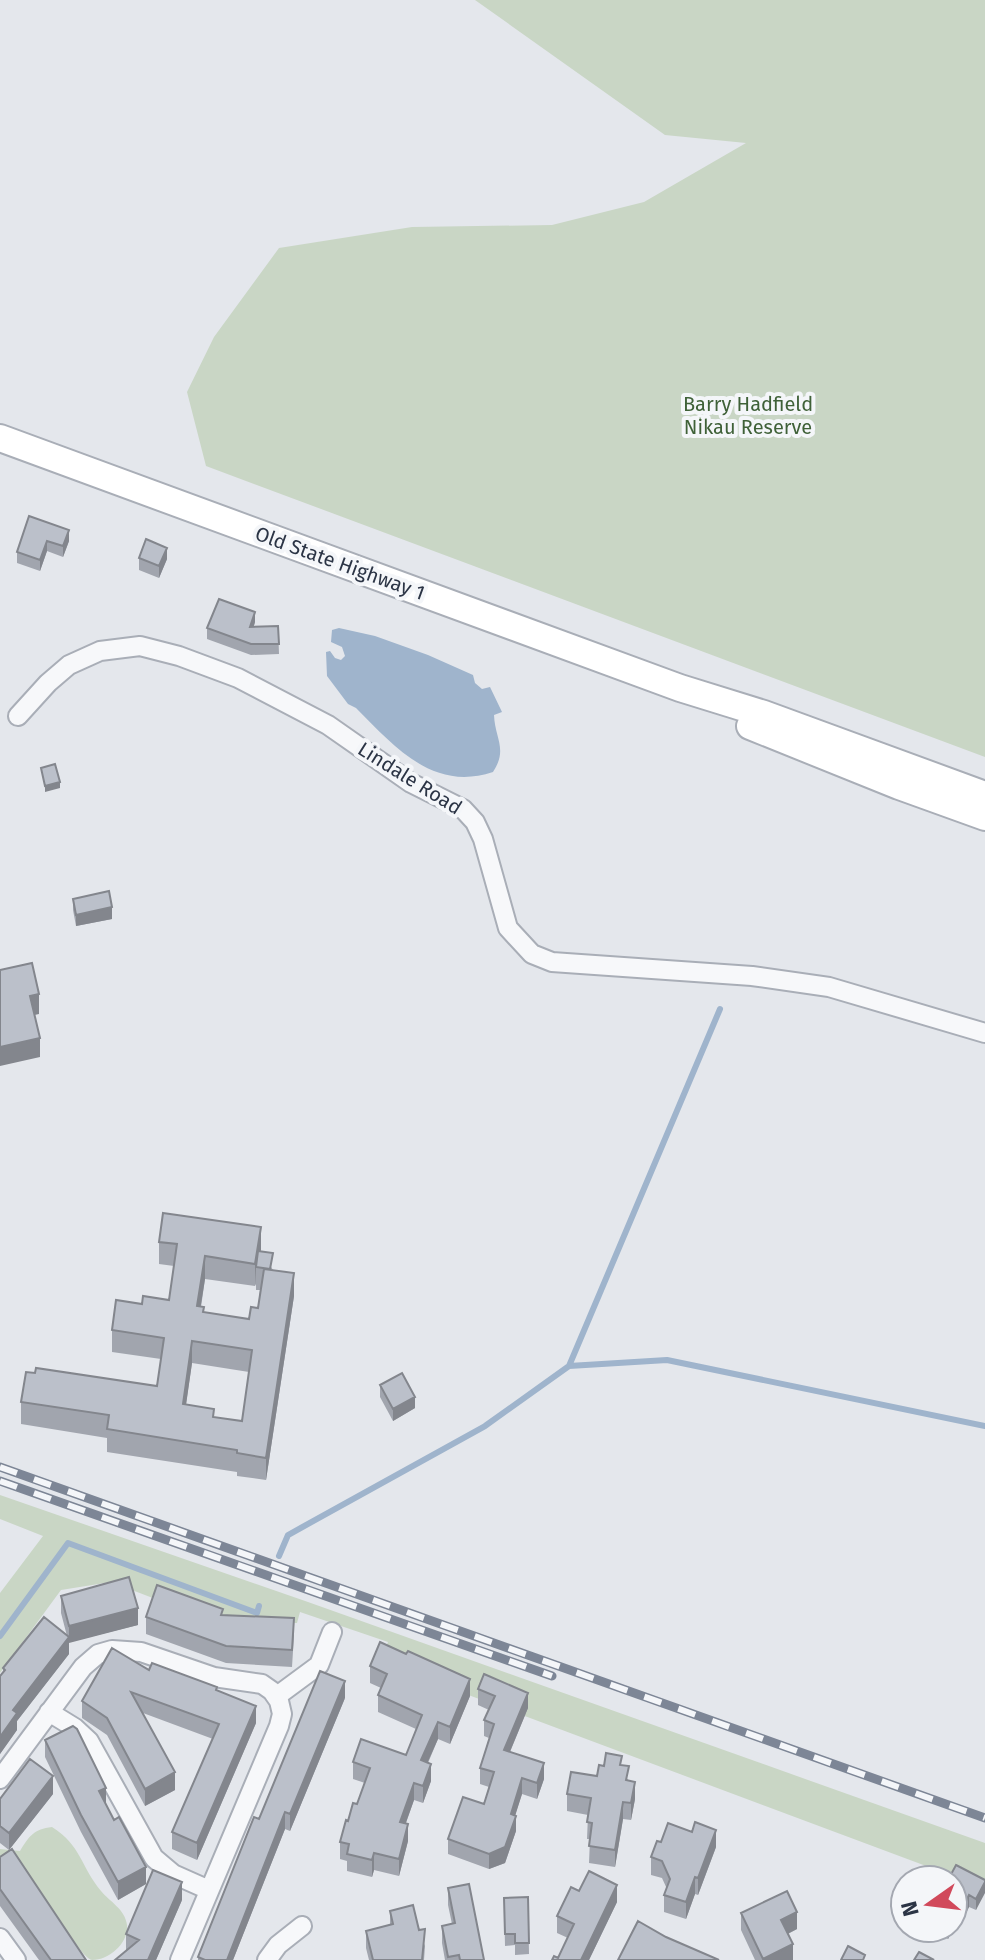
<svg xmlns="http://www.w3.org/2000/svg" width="985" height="1960" font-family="'Fira Sans',sans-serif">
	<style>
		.green { fill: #c9d6c5 }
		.water { fill: #9fb4cc }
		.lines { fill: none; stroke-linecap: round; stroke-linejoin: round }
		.stream { stroke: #9fb4cc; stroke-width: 6 }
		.minor-casing { stroke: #a9aeb7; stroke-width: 22 }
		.secondary-casing { stroke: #a9aeb7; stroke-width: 30 }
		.minor { stroke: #f7f8fa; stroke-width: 18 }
		.secondary { stroke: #fff; stroke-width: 26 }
		.rail-casing { stroke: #7d8696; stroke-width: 9 }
		.rail { stroke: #f4f6f9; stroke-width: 6; stroke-dasharray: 18; stroke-linecap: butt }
		.wall { fill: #a1a5ae; fill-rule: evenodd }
		.shaded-wall { fill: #83868d }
		.building { fill: #bbc0ca; stroke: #83868d; stroke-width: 2; fill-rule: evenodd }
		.labels { text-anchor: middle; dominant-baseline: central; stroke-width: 8; stroke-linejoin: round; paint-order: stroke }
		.park-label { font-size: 20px; fill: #3f6138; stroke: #f4f6f9 }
		.street-label { font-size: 20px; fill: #2b3445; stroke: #f4f6f9 }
	</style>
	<rect width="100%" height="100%" fill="#e4e7ec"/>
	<path class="green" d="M475 0H985V757L206 466 187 392 214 337 279 248 412 227 552 225 644 202 746 143 665 135Z
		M0 1495 308 1602 985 1843V1888L380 1662 388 1642 300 1612 297 1623H218L111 1582 61 1590 0 1673V1593L43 1536 0 1519Z
		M52 1827C81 1845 81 1867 101 1891 110 1902 125 1909 127 1925 129 1942 110 1960 92 1960 88 1959 85 1955 82 1952L22 1869 0 1864V1849L20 1851C29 1836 34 1829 52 1827Z"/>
	<path class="water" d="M339 628 375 636 428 655 473 675 475 683 482 689 490 687 502 712 494 715C495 739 508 749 493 772 433 792 395 747 356 708L348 704 327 676 326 652 330 651 335 658 341 660 345 656 342 647 331 642 332 630Z"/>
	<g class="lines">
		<path class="stream" d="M569 1366 720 1009
			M279 1556 288 1535 485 1426 569 1366 667 1360 985 1426
			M0 1636 68 1543 257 1613 259 1606"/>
		<g class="minor-casing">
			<path id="minor" d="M18 716 48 683 69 665 100 651 140 646 179 656 238 678 328 725 411 783 463 809 475 822 483 839 508 928 532 954 552 962 752 976 829 987 985 1033
				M277 1696 319 1665 332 1632
				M49 1712 75 1728 89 1741 154 1858 173 1874 209 1890
				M0 1779 83 1667 98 1654 112 1650 141 1652 214 1677 262 1684 272 1691 279 1701 282 1714 279 1726 180 1960
				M0 1938 16 1960
				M267 1960 278 1945 302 1926"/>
		</g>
		<g class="secondary-casing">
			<path id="secondary" d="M0 438 680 688 764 714 985 795
				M750 726 899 786 985 817"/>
		</g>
		<use href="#minor" class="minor"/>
		<use href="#secondary" class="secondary"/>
		<g class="rail-casing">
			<path id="rail" d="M0 1467 985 1818
				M0 1481 552 1676"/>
		</g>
		<use href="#rail" class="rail"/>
	</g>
	<path class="wall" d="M29 516 69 541 63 557 47 551 40 571 17 563V552Z
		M139 558 167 559 159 578 139 570Z
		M255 622 254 626H278L279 654 251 655 207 639V628Z
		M73 899 112 919 76 926 73 910Z
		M159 1242 261 1251 273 1270 294 1296 266 1480 237 1476V1472L107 1452V1438L21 1424V1402L157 1386 161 1359 112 1352V1330L142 1304 169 1300 174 1266 159 1264ZM205 1279 255 1286 256 1284V1290H260L258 1308 249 1319 204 1312 201 1307ZM192 1363 249 1372 242 1421 214 1417 186 1404Z
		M380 1385 415 1408 393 1421 380 1397Z
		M61 1596 138 1625 69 1642V1654L17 1721V1730L0 1754V1676L3 1673V1668L67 1636 61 1613Z
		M223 1615 294 1635 292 1667 226 1663 146 1634V1617Z
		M370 1666 470 1696 450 1744 438 1739 428 1763 431 1781 423 1803 414 1800 406 1823 408 1841 399 1876 374 1870 372 1877 347 1871V1861L340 1859V1842L348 1821 357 1804 365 1783 353 1779V1762L406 1755 416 1729 378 1712V1695L381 1688 370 1683Z
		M149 1670 217 1691 256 1723 197 1860 172 1849V1832L213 1739 143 1713 175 1790 145 1806 107 1735 82 1718V1701Z
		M478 1689 528 1708 510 1752 544 1779 537 1799 522 1794 515 1815 516 1831 505 1863 489 1869 448 1854V1839L484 1804 489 1787 480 1784V1768L489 1738 484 1736V1720L489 1710 478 1705Z
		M345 1698 290 1831 285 1829 233 1960H198V1957L259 1819Z
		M45 1740 106 1805 146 1884 118 1900 81 1832 45 1757Z
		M622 1765 635 1799 631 1820 623 1819 615 1867 589 1863 590 1839H587L588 1815 567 1811V1794L597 1776 604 1766Z
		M53 1794 9 1850 86 1960H39L0 1906V1857L9 1850 0 1843V1799Z
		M661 1842 716 1847 698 1895 695 1894 686 1919 664 1912V1895L667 1889 662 1878 651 1875V1857Z
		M953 1880H985L976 1910 969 1907 963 1919 959 1917 948 1939 928 1928H953Z
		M448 1888 484 1960H445L442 1943V1926L452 1924 448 1905Z
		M579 1891 617 1902 589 1960H552L558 1958 568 1938 557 1933V1916Z
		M528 1897 529 1954 515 1955V1945L505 1946 504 1898Z
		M182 1900 156 1960H115L126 1951V1934Z
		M390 1911 419 1930 425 1946 424 1960H369L366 1948V1931L390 1925Z
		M741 1913 797 1929 788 1934 793 1960H755L741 1930Z"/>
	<path class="shaded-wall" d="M69 530V541L63 557V546Z
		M47 541V551L40 571V560Z
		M167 548V559L159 578V566Z
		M255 612V622L250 637V627Z
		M60 782V788L45 792V786Z
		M112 907V919L76 926V915Z
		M39 994V1014L30 1016V996Z
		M40 1038V1057L0 1066V1047Z
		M261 1227V1250L258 1268 256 1267 255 1286V1264Z
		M205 1256V1279L197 1329V1306Z
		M294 1273V1296L266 1480V1458Z
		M192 1341V1363L183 1426V1404Z
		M415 1397V1408L393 1421V1409Z
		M138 1608V1625L69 1643V1626Z
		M69 1637V1654L17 1721V1730L0 1754V1737L13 1710Z
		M470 1679V1696L450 1744V1727Z
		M345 1681V1698L290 1831V1814Z
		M528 1693V1708L504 1766V1750Z
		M256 1706V1723L197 1860V1843Z
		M438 1722V1739L421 1777V1760Z
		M544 1763V1779L537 1799V1783Z
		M431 1764V1781L423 1803V1786Z
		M175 1772V1790L145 1806V1789Z
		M53 1776V1794L9 1850V1833Z
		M522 1778V1794L511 1829V1814Z
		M635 1782V1799L631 1820V1803Z
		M414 1783V1800L400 1839V1822Z
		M106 1788V1805L99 1791Z
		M623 1802V1819L615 1867V1850Z
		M285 1812V1829L233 1960H227Z
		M516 1816V1831L505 1863 489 1869V1854Z
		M408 1824V1841L399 1876V1859Z
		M716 1830V1847L698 1895V1878Z
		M374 1853V1870L372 1877V1860Z
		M146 1867V1884L118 1900V1882Z
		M695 1877V1894L686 1919V1902Z
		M182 1882V1900L156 1960H148Z
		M985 1882V1893L976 1910V1899Z
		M617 1885V1902L589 1960H581Z
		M969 1895V1907L963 1919V1908Z
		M959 1906V1917L948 1939V1928H953V1917Z
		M797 1912V1929L781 1937V1920Z
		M793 1944V1960H763V1959Z"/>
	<path class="building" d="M29 516 69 530 63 546 47 541 40 560 17 552Z
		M146 539 167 548 159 566 139 558Z
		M219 599 255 612 250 627 278 626 279 644H251L207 628Z
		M55 764 60 782 45 786 41 768Z
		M109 891 112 907 76 915 73 899Z
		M32 963 39 994 30 996 40 1038 0 1047V970Z
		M163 1213 261 1227 255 1264 205 1256 197 1306 204 1307 203 1312 249 1319 251 1307 258 1308 264 1269 294 1273 266 1458 237 1453V1450L107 1429 109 1415 21 1402 26 1372 35 1373 36 1368 157 1386 164 1338 112 1330 116 1300 142 1304 143 1296 169 1300 177 1244 159 1242ZM192 1341 252 1350 242 1421 213 1417 214 1409 183 1404Z
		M258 1251 273 1253 270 1269 256 1267Z
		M402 1373 415 1397 393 1409 380 1385Z
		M129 1577 138 1608 69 1626 61 1596Z
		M157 1585 223 1609 221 1615 294 1618 292 1650 226 1646 146 1617Z
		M44 1617 69 1637 13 1710 17 1713 0 1737V1676L5 1670 3 1668Z
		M380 1642 406 1654 408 1651 470 1679 450 1727 438 1722 421 1760 431 1764 423 1786 414 1783 400 1822 408 1824 399 1859 374 1853 372 1860 347 1854 349 1844 340 1842 346 1820 348 1821 353 1803 357 1804 370 1768 353 1762 361 1739 406 1755 422 1715 378 1695 387 1674 370 1666Z
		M112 1648 149 1670 152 1663 217 1687 216 1690 256 1706 197 1843 172 1832 219 1724 131 1692 175 1772 145 1789 107 1718 82 1701Z
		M320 1671 345 1681 290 1814 285 1812 227 1960H205L198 1957 254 1817 259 1819Z
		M484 1674 528 1693 504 1750 544 1763 537 1783 522 1778 511 1814 516 1816 505 1847 489 1854 448 1839 463 1797 484 1804 494 1772 480 1768 494 1724 484 1720 495 1696 478 1689Z
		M73 1726 77 1729 106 1788 99 1791 114 1820 119 1817 146 1867 118 1882 81 1815 45 1740Z
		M606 1753 622 1756 620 1765 629 1766 626 1780 635 1782 631 1803 623 1802 615 1850 589 1846 592 1823 587 1822 591 1798 567 1794 571 1772 597 1776 599 1765 604 1766Z
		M30 1759 53 1776 9 1833 0 1826V1799Z
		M695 1822 716 1830 698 1878 695 1877 686 1902 664 1895 670 1879 662 1861 651 1857 657 1841 661 1842 668 1823 692 1832Z
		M12 1849 86 1960H51L0 1889V1857Z
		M956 1865 985 1880V1882L976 1899 969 1895 963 1908 959 1906 953 1917V1880H948Z
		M153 1870 182 1882 148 1960H115L139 1940 126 1934Z
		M589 1871 617 1885 581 1960H552L554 1956 558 1958 574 1924 557 1916 571 1887 579 1891Z
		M469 1884 484 1960H460L459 1955 448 1957 442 1926 455 1923 448 1888Z
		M787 1891 797 1912 781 1920 793 1944 763 1959 741 1913Z
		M528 1897 529 1943H515V1934H505L504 1898Z
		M413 1905 419 1930 425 1929 422 1960H373L366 1931 393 1924 390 1911Z
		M638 1921 666 1937 719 1960H618Z
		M848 1946 865 1955 863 1960H841Z
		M919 1952 934 1960H914Z"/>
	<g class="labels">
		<g class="park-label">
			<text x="748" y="404">Barry Hadfield<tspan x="748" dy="23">Nikau Reserve</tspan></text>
		</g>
		<g class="street-label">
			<text transform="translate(340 563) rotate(20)">Old State Highway 1</text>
			<text transform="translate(410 778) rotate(32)">Lindale Road</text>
		</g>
	</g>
	<g transform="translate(929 1904) rotate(256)"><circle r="38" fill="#f4f6f9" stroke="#a4a8b1" stroke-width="2"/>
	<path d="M0-6L14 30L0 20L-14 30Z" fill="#d1495b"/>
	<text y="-12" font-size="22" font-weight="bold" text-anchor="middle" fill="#2b3445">N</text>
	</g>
</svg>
